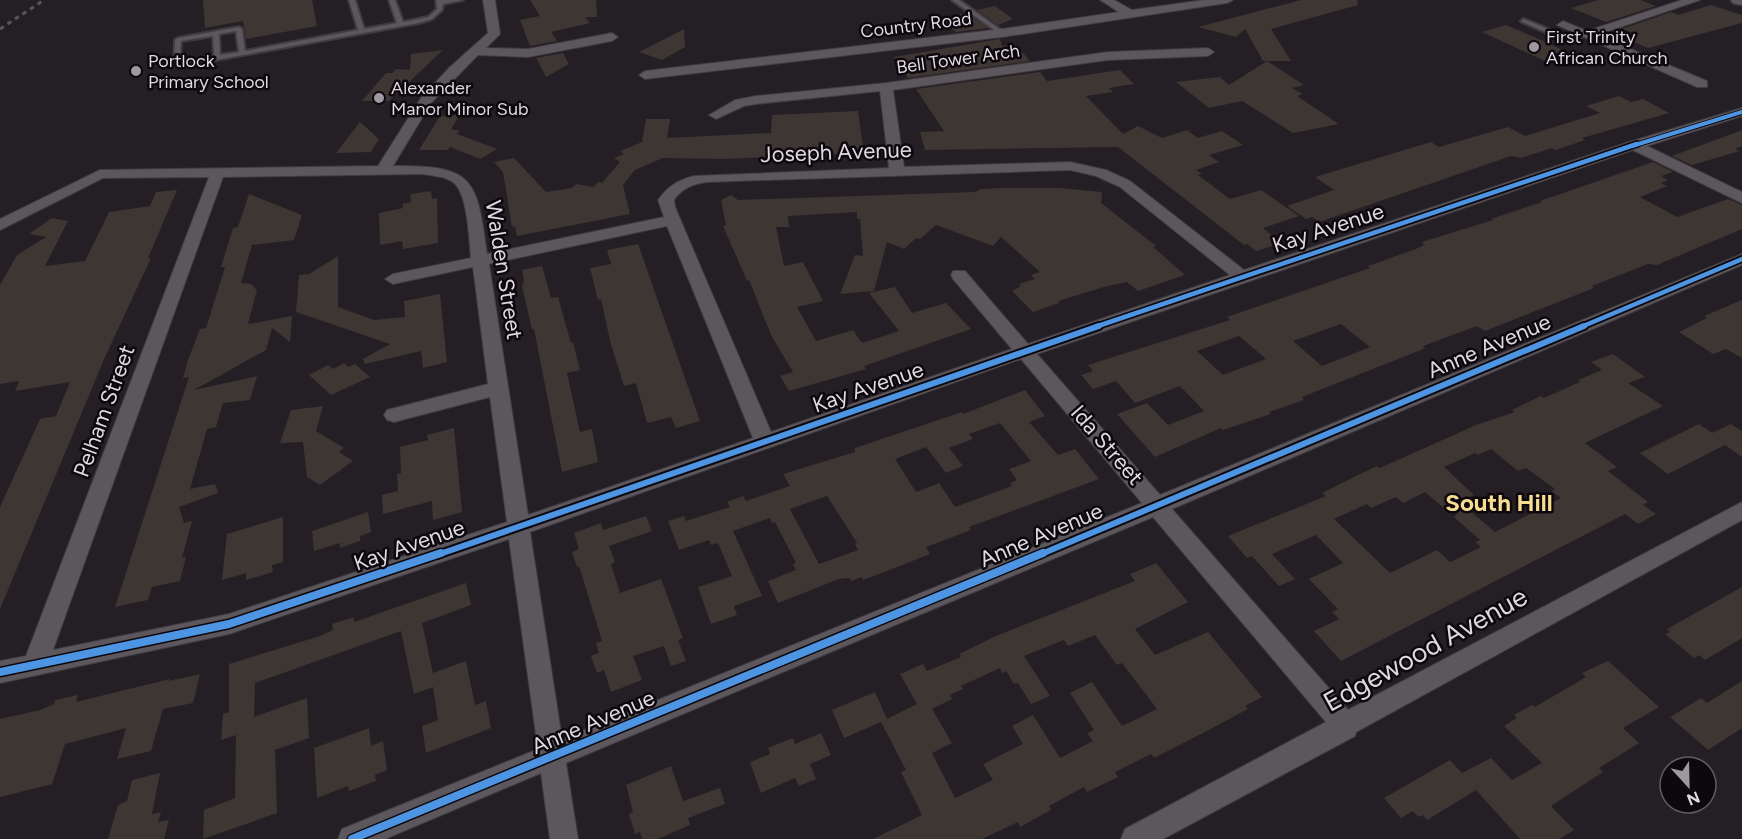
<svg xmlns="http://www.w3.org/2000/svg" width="1742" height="839" font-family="Figtree,sans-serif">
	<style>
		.building { fill: #3d3633; fill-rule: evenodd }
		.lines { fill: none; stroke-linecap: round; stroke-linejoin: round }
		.service-casing { stroke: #3f3b40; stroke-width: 4 }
		.minor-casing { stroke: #3f3b40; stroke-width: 2 }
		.tertiary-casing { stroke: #3f3b40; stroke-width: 3 }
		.service { fill: #5b575c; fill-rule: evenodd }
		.minor { fill: #5b575c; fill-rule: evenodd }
		.tertiary { fill: #5b575c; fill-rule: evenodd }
		.rail { stroke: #5a565c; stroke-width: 3; stroke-dasharray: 4.5 4.5; stroke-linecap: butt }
		.cycleway-far3-casing { stroke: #0c080d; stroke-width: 6 }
		.cycleway-far2-casing { stroke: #0c080d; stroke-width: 8 }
		.cycleway-far1-casing { stroke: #0c080d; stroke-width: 10 }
		.cycleway-casing { stroke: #0c080d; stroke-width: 11 }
		.cycleway-far3 { stroke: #4d94e3; stroke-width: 4 }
		.cycleway-far2 { stroke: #4d94e3; stroke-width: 4.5 }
		.cycleway-far1 { stroke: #4d94e3; stroke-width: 6 }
		.cycleway { stroke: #4d94e3; stroke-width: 8 }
		.poi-dot { fill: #9e98a0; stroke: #0c080d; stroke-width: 2 }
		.labels { text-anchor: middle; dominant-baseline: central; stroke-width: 5; stroke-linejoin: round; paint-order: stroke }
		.far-street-label { font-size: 18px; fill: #dfd9e2; stroke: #0c080d }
		.far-poi-label { font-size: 18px; fill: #dfd9e2; stroke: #0c080d; text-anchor: start }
		.street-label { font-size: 22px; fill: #dfd9e2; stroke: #0c080d }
		.neighbourhood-label { font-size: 24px; font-weight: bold; fill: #f6dd90; stroke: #0c080d }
		.near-street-label { font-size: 27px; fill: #dfd9e2; stroke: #0c080d }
	</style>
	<rect width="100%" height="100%" fill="#241f25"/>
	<path class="building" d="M203 0H312L317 26 246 39 243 21 205 28Z
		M530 0H596L597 17H585L590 23 551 32 557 41 530 46 520 20 540 16Z
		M1301 0H1357L1358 5 1271 29 1291 61H1263L1245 29 1236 37 1198 27Z
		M1598 0H1640L1656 6 1606 22 1571 8Z
		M1711 5 1742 15V23L1648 48 1624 38 1637 34 1622 29 1671 12 1678 15Z
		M995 6 1013 19 998 25 977 10Z
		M966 13 988 28 956 32 939 19Z
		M1506 25 1541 40 1569 53 1545 61 1482 32Z
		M684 29 685 47 662 60 639 52Z
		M1000 39 1002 46 1016 45 1030 61 908 78 894 57Z
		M443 50 389 101H362L386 73H392L396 69 410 70 411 54Z
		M563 53 569 64 546 77 536 58Z
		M1267 61 1304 85 1292 88 1303 94 1297 96 1339 124 1293 133 1242 101 1209 108 1176 82 1220 77 1229 85Z
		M1120 70 1134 84 1109 88 1113 92 1086 96 1123 134 1138 126 1162 138 1187 130 1198 138 1222 131 1243 145 1209 155 1219 162 1196 170 1202 174 1198 175 1230 199 1261 190 1299 216 1263 228 1281 243 1256 251 1247 244 1244 245 1118 147 925 150 920 132 944 131 916 89 1040 72 1047 81Z
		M1619 96 1631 102 1643 99 1669 113 1582 138 1585 140 1556 150 1552 148 1521 158 1511 156 1319 222 1312 217 1306 219 1287 206 1334 190 1315 177 1431 142 1439 147 1508 127 1525 136 1600 113 1586 106Z
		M858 111 864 153 723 159 663 158 635 170 623 185 630 214 517 236 515 226 512 227 503 172 494 162 514 158 546 192 572 188 576 184 594 187 598 182 602 183 620 162 614 158 624 154 620 151 642 142 646 119H670L667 138 771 133 772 115Z
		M459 115 451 130H460L457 134 497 149 480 159 450 147 448 150H419L440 116Z
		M360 122 379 139 371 152 336 153Z
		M1742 130V146L1735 149 1740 151 1692 165 1672 156Z
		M1653 162 1673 172 1661 176 1668 180 1661 183 1667 186 1640 197 1677 217 1728 199 1742 205V229L1657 265 1648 264 1592 286 1594 288 1485 331 1477 326 1423 346 1425 348 1421 350 1302 397 1304 400 1269 412 1271 414 1223 430 1221 428 1155 457 1117 414 1147 403 1168 425 1204 411 1180 386 1135 403 1116 381 1093 389 1081 375 1093 371 1088 365 1230 320 1227 317 1370 268 1368 266 1416 249 1424 245 1422 242 1493 220 1491 219 1542 202 1540 201ZM1341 324 1370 347 1322 366 1293 341ZM1239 336 1266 359 1223 375 1197 351Z
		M1002 188H1059L1102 192 1101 203 1156 246 1153 247 1185 275 1138 291 1127 282 1104 287 1058 301 1059 303 1033 312 1012 291 1021 286 1019 284 1035 279 1031 275 1040 272 1001 237 993 246 936 225 920 239 916 238 904 249 887 242 874 291 840 294 855 255 863 256 860 219H857V212L788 216 789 227H776L784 266 803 262 823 301 797 307 816 341 853 330 862 343 899 331 869 293 895 287 912 313 946 303 971 329 864 366 866 369 789 391 780 376 793 372 771 335 749 280 747 281 723 226 726 225 721 200 731 195 738 200 975 192 981 189Z
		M177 190 148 258H151L105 357 0 609V507L40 419 56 416 70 382 15 391 19 381 0 384V285L17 255 46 237 29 234 52 218 68 221 45 266 85 261 109 212 150 206 156 192Z
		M431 191 432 199 437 198 438 243 403 249 402 241 380 245 379 213 403 208V204L411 202 410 194Z
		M249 194 302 215 294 240 252 245 241 283 251 284 257 290 248 324 292 316 290 342 272 328 266 350 194 390 257 376 250 400 223 403 216 427 207 429 190 489 215 484 218 493 179 507 184 523 192 521 182 558 186 557 180 581 152 587 148 600 115 607 189 377 183 378 188 360 200 329 206 328 222 277 225 267H221L233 228 238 227Z
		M638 244 700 421 676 428 671 417 647 423 636 383 624 386 610 341 601 299 598 300 590 268 611 264 607 250Z
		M338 256V307L374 320 405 317 404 301 440 294 447 362 423 368 421 351 365 364 363 359 390 344 296 312 299 275 309 274Z
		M542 266 551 298 558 297 571 343 573 342 580 370 567 373 580 432 592 429 598 462 562 472 534 329H532L522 286 524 281 522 270Z
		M1742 300V358L1726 349 1713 354 1679 332 1707 318 1704 316Z
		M1613 354 1645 377 1628 383 1663 406 1585 443 1617 467 1608 471 1648 502 1643 505 1656 514 1638 524 1625 514 1341 661 1314 631 1339 619 1332 612 1338 609 1309 579 1343 563 1316 535 1272 554 1295 579 1279 586 1252 556 1247 558 1228 536 1326 496 1322 493 1362 473 1377 466 1380 468 1476 425 1515 412 1512 410 1541 396 1544 398 1580 382 1578 380 1602 370 1591 362ZM1491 449 1518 471 1526 468 1555 489 1552 491 1561 498 1495 532 1464 506 1454 517 1480 540 1475 542 1481 547 1450 562 1437 550 1390 573 1334 519 1367 504 1371 508 1396 497 1403 503 1425 492 1445 509 1474 495 1444 467 1475 453 1478 455Z
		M344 363 348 367 355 364 370 377 331 395 309 375 328 365 333 369Z
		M1025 390 1045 416 1029 422 1058 455 1075 449 1099 479 969 527 971 530 926 547 930 554 882 573 863 580 862 577 851 581 849 578 839 579 778 603 768 581 796 570 793 564 796 563 775 522 772 523 770 518 733 531 762 596 734 606 737 615 711 624 698 587 732 576 718 543 711 545 709 540 679 550 668 521 684 516 686 521 730 507 727 502 743 496 746 501 790 486 783 474 855 452V448L962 412 963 414ZM1000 423 1031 461 1009 469 1017 480 1010 483 1012 486 955 507 939 483 916 492 895 459 926 447 946 473 963 466 949 448 973 439 969 434ZM827 496 857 543 855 544 858 550 819 564 790 509Z
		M323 406 316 431 344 448 339 452 353 461 320 485 307 477 303 442 280 443 291 410Z
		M1699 424 1712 433 1731 424 1742 431V457L1725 445 1668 474 1640 453Z
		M454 428 462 512 433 520 432 501 383 514 382 495 398 491 397 474 401 473 400 447 428 440 427 435Z
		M368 512 371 532 360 536V541L340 548V543L314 551 312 531Z
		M646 516 652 531 609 546 615 562 611 564 620 593 661 579 683 638 678 640 686 661 671 666 664 646 633 656 642 680 611 692 604 670 597 673 591 656 599 653 596 643 602 641 579 566 577 567 572 552 579 549 574 533 601 523 603 530Z
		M283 517V562L272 565 273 572 246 580V573L222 580 227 534Z
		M1156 563 1188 602 1135 629 1155 655 1208 632 1262 697 1245 706 1248 709 1201 734 1154 758 1151 754 1115 772 1118 777 1087 792 1084 787 1049 806 1051 810 1020 827 1018 822 982 839H873L922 815 901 772 906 770 881 722 844 738 832 710 875 692 887 719 917 704 900 674 923 664 927 671 961 657 959 654 996 636 1135 581 1130 574ZM1095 635 1117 665 1122 663 1157 709 1122 726 1092 682 1070 693 1094 730 1087 733 1093 741 1060 758 1033 715 1012 726 1023 744 983 764 993 780 955 798 932 753 952 743 932 709 952 699 950 695 963 689 961 686 1000 668 1002 673 1006 671 1014 684 1018 683 1031 704 1050 696 1024 656 1064 640 1068 646Z
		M466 583 471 605 422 623 433 673 466 661 475 705 486 701 491 728 426 753 422 726 438 720 433 687 414 694 401 631 255 683 254 717 307 698 309 738 275 750 277 813 203 839 204 810 235 798 236 735 221 740 223 714 229 712V664L320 636 333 630 332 624 354 617V622Z
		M1742 587V638L1705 660 1699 655 1694 658 1665 634 1670 632 1667 629Z
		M1608 661 1659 707 1623 728 1639 743 1599 768 1603 772 1551 806 1574 830 1559 839H1520L1476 790 1427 820 1423 815 1418 817 1413 811 1401 818 1384 798 1450 760 1462 773 1491 758 1512 780 1542 763 1504 726 1517 718 1514 715 1532 705 1535 707 1586 677 1582 673Z
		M200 674 193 703 163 709 151 751 117 759 126 728 65 744 52 784 0 797V719L40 710 54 704 55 700 78 695 76 702 170 679 169 681Z
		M1742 681V728L1708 750 1670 717 1701 698 1707 703Z
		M369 728 371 746 383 741 387 770 375 775 376 781 349 791 348 786 317 798 314 748Z
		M821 733 831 755 810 764 816 779 799 786 795 778 761 793 750 762 770 754 768 748 793 738 795 744Z
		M671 766 683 801 720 788 725 804 688 818 690 825 658 839H642L640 832 635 834 629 814 633 812 626 785Z
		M160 773 152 814 161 812 158 822 169 820 164 839H108L118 805 127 801 132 780Z"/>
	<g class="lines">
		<g class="service-casing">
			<path id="service" d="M349 0H355L364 29 397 23 389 0H395L403 22 428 17 437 9 436 0H463L443 4 442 10 432 19 419 23 177 67 174 65 175 40 178 38 239 27 242 29 245 51 358 30ZM236 31 239 52 220 55 219 34ZM213 36 214 56 180 62 181 41Z
				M952 0H959L1005 33 1000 34Z
				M1524 19 1565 36 1587 33 1590 35 1564 40 1522 22 1521 21Z"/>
		</g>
		<g class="minor-casing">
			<path id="minor" d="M483 0H495L500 34 486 48 528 49 612 33 618 37 612 41 528 57 478 55 431 103 393 166C474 165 477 178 487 254L664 217 658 200C668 186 678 180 694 176L889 168 880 91 756 104 744 106 716 119 709 115 735 100 756 96 886 83 1108 52 1208 48 1214 52 1208 56 1108 60 893 90 904 167 1070 162 1106 170 1130 181 1244 270 1629 142 1742 108V116L1647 146 1742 192V203L1633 150 1037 354 1160 495 1742 254V265L1172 509 1348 710 1742 502V520L1356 732 1355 736 1163 839H1121L1125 829 1326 722 1153 517 566 763 578 839H550L541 773 385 839H338L342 829 538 749 509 539 229 634 0 683V661L26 656 209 177 103 178 0 230V219L100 170 378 166 421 98 450 67 488 33ZM1070 170 1096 176 1120 187 1230 275 1028 344 965 271H953L951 275 953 279 1012 349 771 432 675 207 674 200C682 188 693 184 707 182ZM422 174C433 176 446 176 454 183 468 195 469 240 471 258L393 274 385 279 393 284 473 267 488 384 387 410 384 415 387 420 394 422 490 397 507 522 229 614 53 650 223 177ZM667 226 753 438 528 515 489 264ZM1021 359 1142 503 562 739 530 532Z
				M1100 0H1114L1132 10 1204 0H1233L1227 3 1002 37 645 79 639 75 645 71 1002 29 1119 12Z
				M1682 0H1700L1597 35 1707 81V87H1697L1557 25 1563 21 1587 31Z"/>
		</g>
		<g class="tertiary-casing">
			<path id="tertiary" d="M1731 0H1742V5L1733 3Z"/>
		</g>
		<use href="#service" class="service"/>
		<use href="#minor" class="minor"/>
		<use href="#tertiary" class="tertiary"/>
		<path class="rail" d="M0 29 44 0"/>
		<g class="cycleway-far3-casing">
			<path id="cycleway-far3" d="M1632 146 1742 112"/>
		</g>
		<g class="cycleway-far2-casing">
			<path id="cycleway-far2" d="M1095 327 1637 144
				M1581 327 1742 259"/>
		</g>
		<g class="cycleway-far1-casing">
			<path id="cycleway-far1" d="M437 555 1099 326
				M1039 555 1584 326"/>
		</g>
		<g class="cycleway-casing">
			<path id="cycleway" d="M0 672 229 624 441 553
				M352 839 1043 553"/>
		</g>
		<use href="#cycleway-far3" class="cycleway-far3"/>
		<use href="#cycleway-far2" class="cycleway-far2"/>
		<use href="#cycleway-far1" class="cycleway-far1"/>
		<use href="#cycleway" class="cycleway"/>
	</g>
	<g class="poi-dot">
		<circle cx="1534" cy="47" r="6"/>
		<circle cx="136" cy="71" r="6"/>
		<circle cx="379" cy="98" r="6"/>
	</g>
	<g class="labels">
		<g class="far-street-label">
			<text transform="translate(916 25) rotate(-7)">Country Road</text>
			<text transform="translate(958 59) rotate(-8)">Bell Tower Arch</text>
		</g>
		<g class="far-poi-label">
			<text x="1546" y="37">First Trinity<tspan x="1546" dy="21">African Church</tspan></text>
			<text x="148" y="61">Portlock<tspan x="148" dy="21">Primary School</tspan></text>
			<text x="391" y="88">Alexander<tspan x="391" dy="21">Manor Minor Sub</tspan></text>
		</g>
		<g class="street-label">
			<text transform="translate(836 152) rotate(-2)">Joseph Avenue</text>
			<text transform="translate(1328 228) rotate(-18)">Kay Avenue</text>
			<text transform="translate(504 270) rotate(81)">Walden Street</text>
			<text transform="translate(1489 346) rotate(-23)">Anne Avenue</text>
			<text transform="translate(868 387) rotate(-19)">Kay Avenue</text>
			<text transform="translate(104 411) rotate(-70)">Pelham Street</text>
			<text transform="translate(1107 445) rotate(49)">Ida Street</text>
			<text transform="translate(1041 535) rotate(-23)">Anne Avenue</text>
			<text transform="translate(409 545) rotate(-19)">Kay Avenue</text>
			<text transform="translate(593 722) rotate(-23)">Anne Avenue</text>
		</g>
		<g class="neighbourhood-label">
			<text x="1499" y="502">South Hill</text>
		</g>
		<g class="near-street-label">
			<text transform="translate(1425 649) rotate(-29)">Edgewood Avenue</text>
		</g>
	</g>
	<g transform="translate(1688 785) rotate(158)"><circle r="28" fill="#0c080d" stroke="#605c62" stroke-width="1.5"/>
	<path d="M0-4.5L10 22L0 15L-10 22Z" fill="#9e98a0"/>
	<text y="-9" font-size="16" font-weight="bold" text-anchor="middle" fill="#dfd9e2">N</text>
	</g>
</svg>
